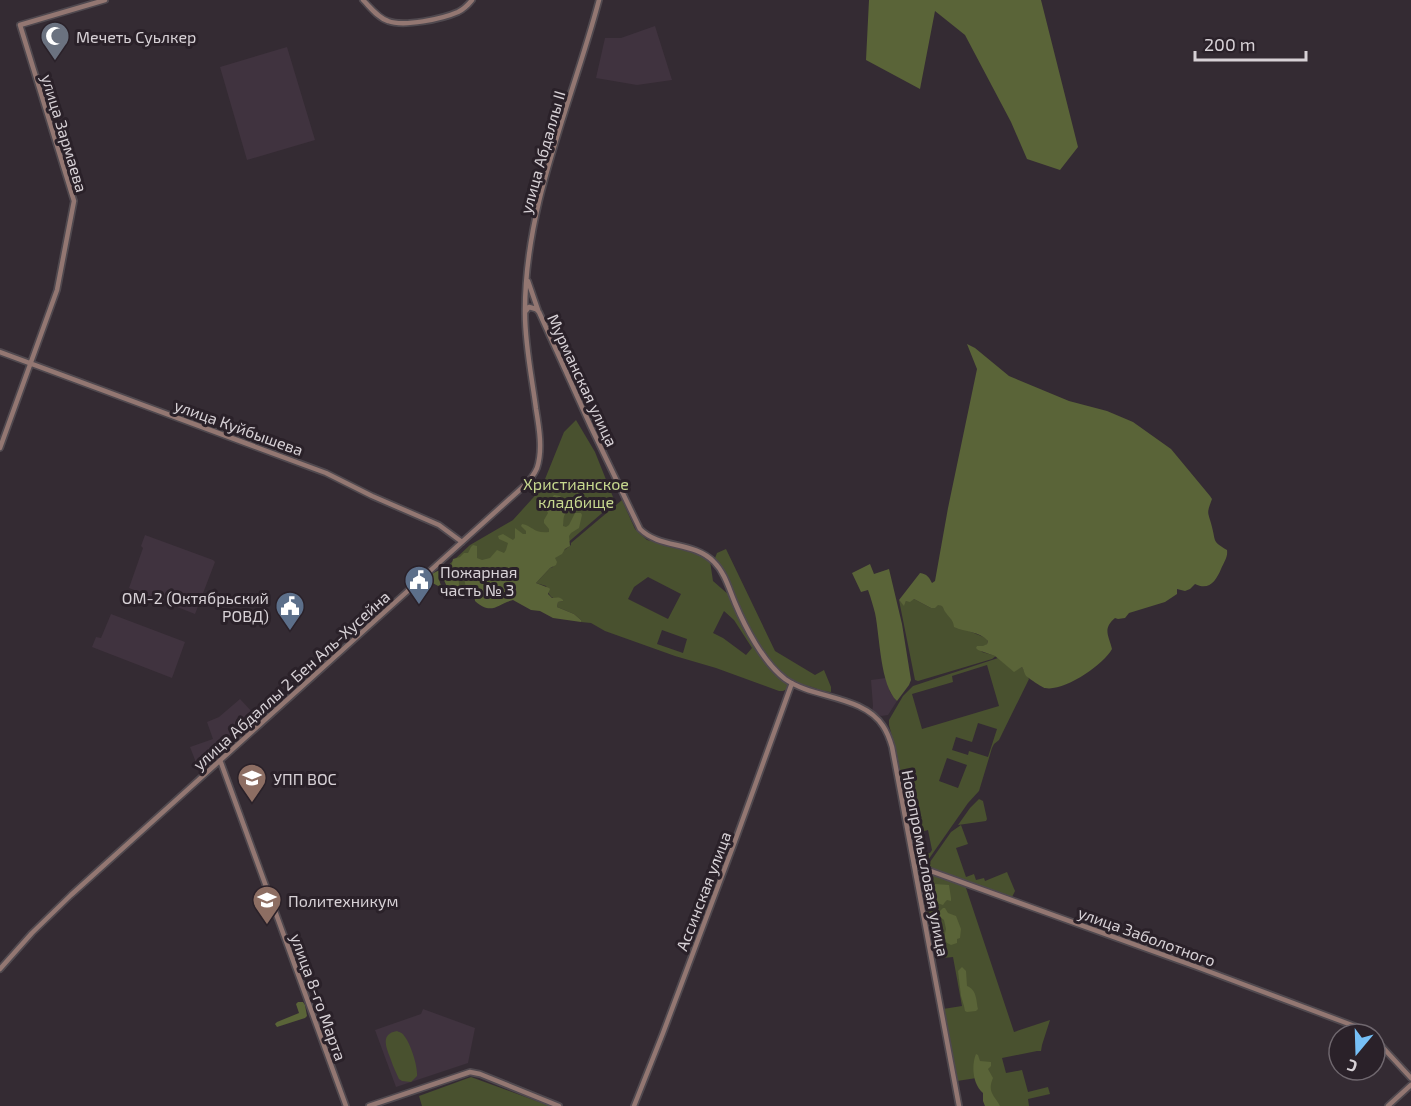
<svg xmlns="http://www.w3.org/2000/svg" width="1411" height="1106" font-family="'Exo 2',sans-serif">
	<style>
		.built { fill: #40333f }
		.green { fill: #49512f; fill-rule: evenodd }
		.forest { fill: #5a6438 }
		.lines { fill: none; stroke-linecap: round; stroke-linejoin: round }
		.secondary-casing { stroke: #50494f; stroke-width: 8 }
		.secondary { stroke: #937772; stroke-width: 4.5 }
		.labels { text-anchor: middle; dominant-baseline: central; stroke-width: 6; stroke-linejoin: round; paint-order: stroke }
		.poi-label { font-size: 16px; fill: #d7d1d6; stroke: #2a2129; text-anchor: start }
		.street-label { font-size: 16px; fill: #d7d1d6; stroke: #2a2129 }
		.park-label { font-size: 16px; fill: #c7d88f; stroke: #2a2129 }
	</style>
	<rect width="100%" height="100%" fill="#342b33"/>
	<path class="built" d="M655 26 672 80 637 85 596 78 605 38H621Z
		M287 47 315 140 247 160 220 67Z
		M145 535 213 560 215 562 195 614 129 588 143 548 141 546Z
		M111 614 185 642 172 678 92 647 96 637 101 638Z
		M886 678 890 692 897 701 888 715 881 716 872 712 873 706 871 680Z
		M240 699 255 715 220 747 197 765 190 747 213 739 207 722 219 717Z
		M423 1009 475 1028 468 1063 396 1087 375 1030 421 1014Z"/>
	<path class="green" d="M576 420 595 452 615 502 493 607 439 574 470 545 513 520 541 489 564 432Z
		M622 500 635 529 647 540 687 549 702 555 710 561 713 581 729 595 737 615 759 651 786 682 788 684 787 689 783 691H779L716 668 675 656 605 631 591 623 581 622V620L574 614 557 607 558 602 563 601C551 598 550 598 546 586L536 583 550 568 553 567 554 558 571 545V543ZM648 577 681 594 668 619 628 599 634 587ZM724 611 734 620 752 648 746 655 723 638 713 633ZM662 630 687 639 683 653 657 644Z
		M726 549 775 651 815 675 824 670 831 687V692C823 692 816 688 808 686 755 674 740 598 715 558L717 553Z
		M914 599 931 608 938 604 944 607C947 619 963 629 974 633 980 636 984 636 988 641L987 644 983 647 979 646 982 652 996 656 992 659 918 681 915 680 899 600 904 605 906 601Z
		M998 658 1014 671 1022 667 1029 679 999 740 994 744 992 748 979 791 968 803 926 863 924 865 920 864 917 860 897 755 889 725V720L903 696 913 686ZM987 665 999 706 922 729 912 694 953 682 952 676ZM978 723 997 729 988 757 969 751 968 755 952 750 956 737 972 742ZM947 758 967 765 958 788 939 781ZM928 830 932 850 930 853 922 855 918 833Z
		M979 799 983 801 987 819 986 821 958 825 970 808Z
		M961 825 968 844 956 848 966 877 974 874 976 880 984 878 985 881 1007 872 1015 891 1012 897H1007L935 870 930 866V862L951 832Z
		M923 870 965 885 1014 1032 1050 1020 1042 1045 1041 1051H1037L1002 1058 1006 1073 1022 1070 1028 1092 1048 1087 1050 1094 1028 1099 1029 1106H989L983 1077 957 1081 943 1009 962 1006 953 957 934 959 919 876V874Z
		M397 1031C401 1033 402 1032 405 1037 411 1045 418 1067 417 1076L411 1082 402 1081 399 1079C396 1073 393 1066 391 1060 387 1049 379 1034 397 1031Z
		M471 1077 550 1106H422L419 1096Z"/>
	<path class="forest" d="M869 0H1041L1078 147 1060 170 1027 159 1011 122 965 35 935 11 920 89 866 60Z
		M967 344 975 348 1009 376 1069 401 1107 411 1133 422 1171 449 1210 496 1212 499C1206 515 1208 511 1212 527 1216 542 1212 541 1227 550 1228 557 1224 562 1221 569 1216 581 1209 591 1195 584L1190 589 1185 591 1177 589V594L1165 602 1129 613 1125 618 1118 619 1115 618C1102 629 1109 636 1112 649 1103 665 1064 692 1045 688 1043 688 1027 677 1026 676 1024 673 1024 670 1022 667L1014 672 995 656 978 650 976 648 977 646H983L987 644 988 641C979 631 965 632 954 627 953 619 950 619 946 613 942 608 945 606 938 605L935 608H931L914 599 910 602 906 601 904 606 899 600 920 573C927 574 929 577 932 583L935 581 948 508 977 369Z
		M554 495 560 496 570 505 569 511C562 514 564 520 563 526L566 527 569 525 575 513H581L582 515 579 528 571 533 569 536 570 546 565 549 562 554 555 558 557 562 556 565 550 568 536 583 549 588 550 589 548 594 552 598C556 598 559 596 563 600V601L558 602 557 607 574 614 581 620V622L553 618 540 611 531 610 513 600C497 604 492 616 475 601L474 593 466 588 464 578 459 573 458 574 460 593 458 595 448 589 443 578 439 579 441 586 440 587 427 580 428 576C432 574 436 571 441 570 445 570 447 570 451 568L453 559 460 557 464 553H468L471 547 473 545 477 546V558L482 560 490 558 497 550 504 553 506 550 508 543 499 539 498 536 503 534 513 540 515 538V528L523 534H526V531L521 526 522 524C533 526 534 534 549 532V529L544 523V520L548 513 543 504 544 500 551 499Z
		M870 564 874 574 889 569 902 624 911 680 909 685 897 701C880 685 880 637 875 613 873 606 871 598 868 590L861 592 852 573Z
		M935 884 949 885 951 898V901L947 900 945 902 943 905 937 903V899L935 895 936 891 933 888Z
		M943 908H945L948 913 956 916 961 929 960 938 957 939V943L951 945 947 943 944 938 946 929 944 920 939 916V912Z
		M962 967 966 971 967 986C977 990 976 1000 978 1009L976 1011 967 1012 965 1011 964 1006 961 996 958 971Z
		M298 1002H303L305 1005 307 1016 305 1018 277 1027 275 1024 277 1022 299 1013 296 1004Z
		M976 1054 978 1055 980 1061 991 1062V1066L988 1069 993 1078C987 1092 994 1095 1000 1106H985L983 1101V1093C973 1085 971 1066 976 1054Z"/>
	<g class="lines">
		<g class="secondary-casing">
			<path id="secondary" d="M363 0C370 7 378 18 388 21 404 27 442 19 458 12 464 9 468 5 472 0
				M528 281 538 310
				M526 311 529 307 536 309 539 312 591 427 640 529C660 549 694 541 714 562 725 573 729 589 735 603 745 627 763 662 785 679 813 699 863 695 883 726 887 732 890 740 892 747L959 1106
				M0 352 326 473 372 496 439 525 462 542
				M0 448 57 290 74 201 20 25 105 0
				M220 760 346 1106
				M914 865 1197 967 1357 1027 1370 1034
				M0 969 32 933 71 895 524 486C529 481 534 475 537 468 543 450 539 427 536 409 532 378 525 345 525 314 524 205 572 103 599 0
				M1375 1039 1411 1078
				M369 1106 470 1072 480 1074 559 1106
				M634 1106 663 1033 735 841 792 683
				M1388 1106 1411 1085"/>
		</g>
		<use href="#secondary" class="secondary"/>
	</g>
	<defs>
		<g id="mosque-pin" transform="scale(1.5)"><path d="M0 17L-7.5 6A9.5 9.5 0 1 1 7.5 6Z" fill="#6b7280" stroke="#2a2129"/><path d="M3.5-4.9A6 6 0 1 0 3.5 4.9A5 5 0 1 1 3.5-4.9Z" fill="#fff"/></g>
		<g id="civic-pin" transform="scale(1.5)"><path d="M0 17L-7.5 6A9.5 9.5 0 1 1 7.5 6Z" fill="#5c6f8a" stroke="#2a2129"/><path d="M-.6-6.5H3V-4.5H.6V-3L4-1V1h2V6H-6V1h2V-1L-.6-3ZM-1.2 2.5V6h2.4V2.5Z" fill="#fff"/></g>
		<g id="university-pin" transform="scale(1.5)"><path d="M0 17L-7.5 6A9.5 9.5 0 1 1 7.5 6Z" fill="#8d6e63" stroke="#2a2129"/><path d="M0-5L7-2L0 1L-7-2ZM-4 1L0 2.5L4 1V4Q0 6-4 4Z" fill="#fff"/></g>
	</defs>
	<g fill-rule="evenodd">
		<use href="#mosque-pin" x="55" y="36"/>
		<use href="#civic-pin" x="419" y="580"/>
		<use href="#civic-pin" x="290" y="606"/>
		<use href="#university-pin" x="252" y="778"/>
		<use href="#university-pin" x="267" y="900"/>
	</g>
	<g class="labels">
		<g class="poi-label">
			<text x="76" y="36">Мечеть Суьлкер</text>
			<text x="440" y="571">Пожарная<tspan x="440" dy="18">часть № 3</tspan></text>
			<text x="269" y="597" text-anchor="end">ОМ-2 (Октябрьский<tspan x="269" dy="18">РОВД)</tspan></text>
			<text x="273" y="778">УПП ВОС</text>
			<text x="288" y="900">Политехникум</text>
		</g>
		<g class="street-label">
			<text transform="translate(65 133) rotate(73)">улица Зармаева</text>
			<text transform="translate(542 152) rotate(-74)">улица Абдаллы II</text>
			<text transform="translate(583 380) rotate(65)">Мурманская улица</text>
			<text transform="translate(239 427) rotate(20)">улица Куйбышева</text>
			<text transform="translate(291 680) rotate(-42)">улица Абдаллы 2 Бен Аль-Хусейна</text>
			<text transform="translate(926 863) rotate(79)">Новопромысловая улица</text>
			<text transform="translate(703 891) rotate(-69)">Ассинская улица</text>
			<text transform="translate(1147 936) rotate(20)">улица Заболотного</text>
			<text transform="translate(319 997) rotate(70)">улица 8-го Марта</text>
		</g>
		<g class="park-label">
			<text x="576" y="483">Христианское<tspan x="576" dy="18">кладбище</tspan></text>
		</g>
	</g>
	<g transform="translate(1357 1052) rotate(199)"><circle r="28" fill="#2a2129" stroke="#6f676e" stroke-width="1.5"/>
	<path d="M0-4.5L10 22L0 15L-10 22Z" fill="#76c0f7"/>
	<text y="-9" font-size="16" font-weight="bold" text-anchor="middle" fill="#d7d1d6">С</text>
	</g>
	<path d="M1195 51v9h111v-9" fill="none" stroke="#d7d1d6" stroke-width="3"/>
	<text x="1204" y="51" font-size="18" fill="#d7d1d6" stroke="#2a2129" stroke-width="4.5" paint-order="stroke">200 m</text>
</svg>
